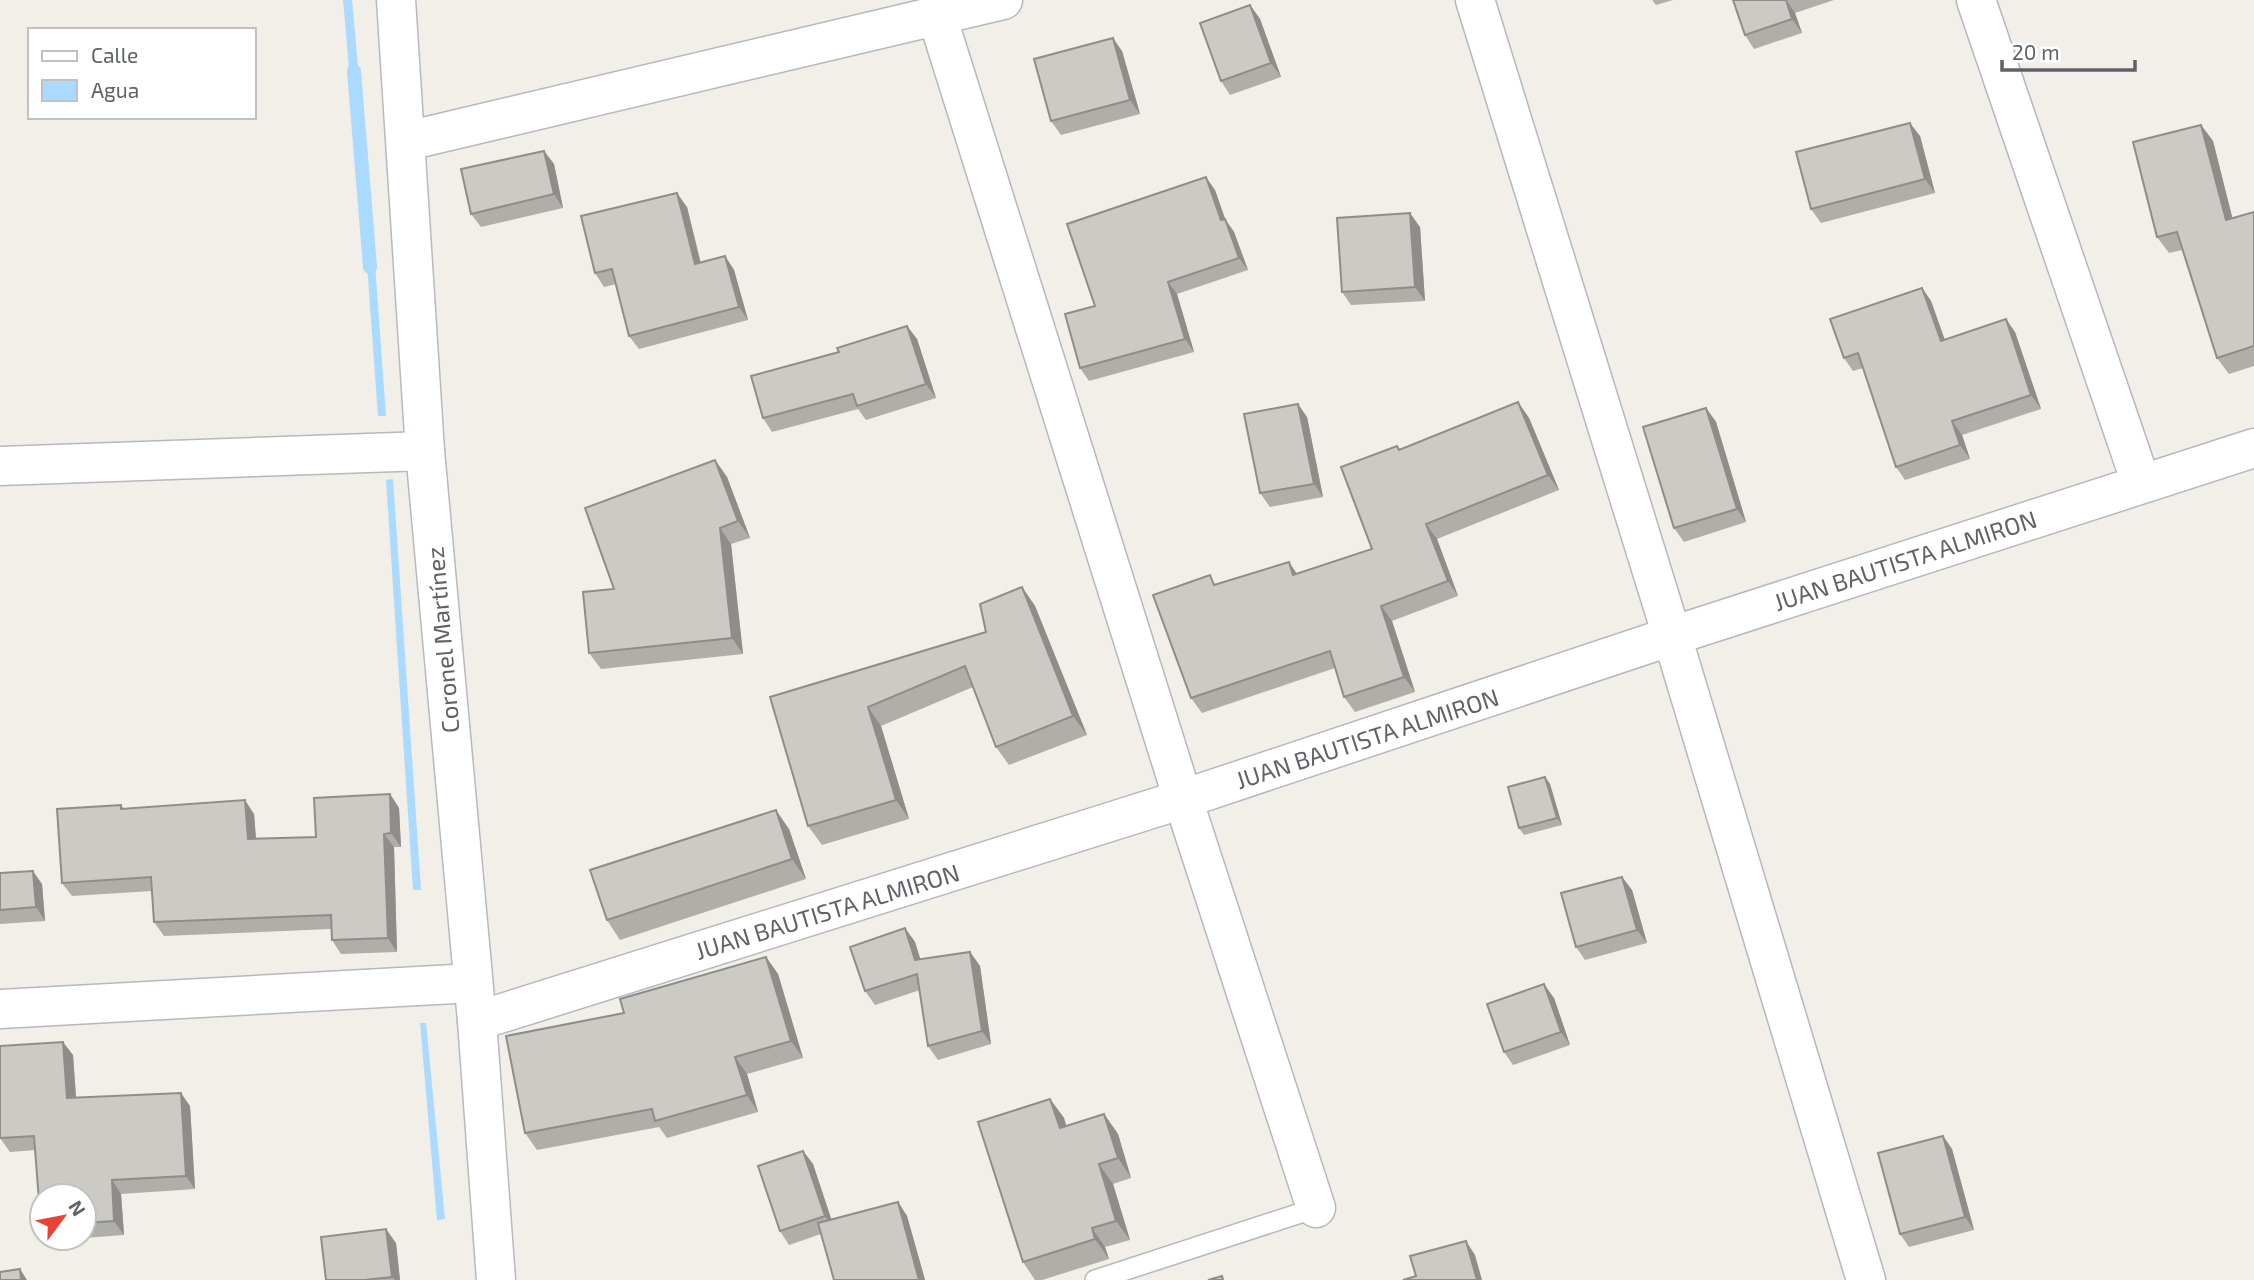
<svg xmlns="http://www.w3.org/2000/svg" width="2254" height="1280" font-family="'Exo 2',sans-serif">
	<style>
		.water { fill: #aadaff }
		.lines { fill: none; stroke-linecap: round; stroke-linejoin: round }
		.stream { stroke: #aadaff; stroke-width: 14 }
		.service-casing { stroke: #b5b8bc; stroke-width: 22 }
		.minor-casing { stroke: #b5b8bc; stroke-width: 41 }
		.secondary-casing { stroke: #b6babf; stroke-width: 41 }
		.service { stroke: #fff; stroke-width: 19 }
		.minor { stroke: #fff; stroke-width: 38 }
		.secondary { stroke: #fff; stroke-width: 38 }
		.wall { fill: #afaea9 }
		.shaded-wall { fill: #8f8d8a }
		.building { fill: #cccac5; stroke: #8f8d8a; stroke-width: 2 }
		.labels { text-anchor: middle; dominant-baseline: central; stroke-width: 7; stroke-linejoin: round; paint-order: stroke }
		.street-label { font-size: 24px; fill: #5f6368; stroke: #fff }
	</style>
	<rect width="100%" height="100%" fill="#f1efe8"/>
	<path class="water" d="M343 0H352L360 89 351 90Z
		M374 250 386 416H378L366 251Z
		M393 479 421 890H413L386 480Z
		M420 1023H426L445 1219 437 1220Z"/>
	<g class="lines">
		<path class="stream" d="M354 71 370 267"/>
		<g class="service-casing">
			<path id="service" d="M1095 1280 1316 1208"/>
		</g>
		<g class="minor-casing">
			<path id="minor" d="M1475 0 1672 636 1866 1280
				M1976 0 2141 483
				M937 16 1183 799 1316 1208
				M407 141 1003 0
				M0 466 425 451
				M0 1009 473 983
				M477 1021 1183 799 1672 636 2254 448"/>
		</g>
		<g class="secondary-casing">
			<path id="secondary" d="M396 0 425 451 477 1021 496 1280"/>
		</g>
		<use href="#service" class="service"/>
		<use href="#minor" class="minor"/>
		<use href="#secondary" class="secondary"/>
	</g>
	<path class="wall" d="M1652 0H1673L1656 5Z
		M1733 0H1834L1795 13 1802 33 1754 49 1745 35Z
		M1250 5 1260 19 1281 77 1230 95 1221 81Z
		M1122 51 1140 114 1061 135 1051 121Z
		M2201 125 2213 141 2232 218 2254 212V366L2229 374 2217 358 2182 250 2169 253 2157 237Z
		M1920 136 1935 193 1821 223 1811 209Z
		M544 151 554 164 563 208 481 227 471 214Z
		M1215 190 1225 219 1234 232 1248 270 1177 294 1194 352 1089 381 1080 368 1095 306Z
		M687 207 701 263 725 256 734 270 748 320 639 349 629 336 616 284 604 287 595 273Z
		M1420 227 1425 301 1351 305 1342 292Z
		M1922 288 1931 301 1945 340 2015 332 2041 409 1962 435 1970 459 1905 480 1896 467 1863 368 1853 371 1844 358Z
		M907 326 917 339 936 398 866 420 858 409 772 432 763 418 839 352Z
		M1518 402 1529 418 1559 490 1437 539 1458 596 1392 621 1415 692 1355 712 1344 697 1335 668 1202 713 1191 698 1217 584 1297 574 1372 549 1397 446 1400 450Z
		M1706 408 1716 422 1746 522 1684 542 1674 528Z
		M1307 417 1323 497 1270 507 1260 493Z
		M715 460 727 477 750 538 731 544 743 654 601 669 589 653 614 589Z
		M1022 587 1035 606 1087 735 1009 765 996 747 973 687 881 726 909 819 822 845 808 826 770 697 986 632Z
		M1545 777 1550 784 1562 825 1524 835 1519 828Z
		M390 794 399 808 401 847H394L397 952 341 954 332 940 331 929 164 936 154 922 152 891 72 896 62 883 121 805 124 809 254 814 256 839 316 837Z
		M789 829 806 879 620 940 607 920Z
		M0 873 42 884 45 921 0 924Z
		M1622 877 1632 890 1647 943 1585 960 1576 947Z
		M905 928 915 942 920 959 970 952 980 966 991 1044 938 1060 928 1046 920 990 875 1005 865 991Z
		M766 957 778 974 803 1058 747 1074 758 1112 667 1138 659 1127 537 1150 525 1133 624 1013Z
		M1554 998 1570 1045 1513 1065 1504 1052Z
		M73 1055 76 1098 190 1106 195 1189 121 1194 124 1235 84 1238V1196H42V1227L36 1150 10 1152 0 1138Z
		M1050 1099 1064 1118 1066 1126 1104 1114 1118 1134 1131 1178 1113 1184 1130 1240 1105 1247 1109 1259 1042 1280H1035L1023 1262Z
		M1943 1136 1952 1149 1974 1230 1909 1247 1900 1234Z
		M803 1151 813 1164 831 1220 898 1202 907 1216 925 1280H834L821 1234 789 1245 780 1231Z
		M49 1238H80L51 1240Z
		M396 1243 400 1280H326Z"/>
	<path class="shaded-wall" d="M1786 0 1795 13 1802 33 1792 19Z
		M1250 5 1260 19 1281 77 1271 63Z
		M1113 38 1122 51 1140 114 1130 100Z
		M1910 123 1920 136 1935 193 1925 179Z
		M2201 125 2213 141 2237 236 2226 220Z
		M544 151 554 164 563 208 554 194Z
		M1206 177 1215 190 1230 233 1221 220Z
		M677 193 687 207 704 278 695 264Z
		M1410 213 1420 227 1425 301 1415 287Z
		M1225 219 1234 232 1248 270 1239 258Z
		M725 256 734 270 748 320 739 307Z
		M1168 282 1177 294 1194 352 1185 339Z
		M1922 288 1931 301 1950 355 1941 341Z
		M2006 319 2015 332 2041 409 2031 395Z
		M907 326 917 339 936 398 926 384Z
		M1518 402 1529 418 1559 490 1548 475Z
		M1298 404 1307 417 1323 497 1314 484Z
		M1706 408 1716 422 1746 522 1737 509Z
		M1952 421 1962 435 1970 459 1960 445Z
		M715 460 727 477 750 538 738 521Z
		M1426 524 1437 539 1458 596 1448 581Z
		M720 528 731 544 743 654 732 638Z
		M1289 562 1299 577 1293 575Z
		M1022 587 1035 606 1087 735 1073 716Z
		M1381 606 1392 621 1415 692 1404 677Z
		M868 707 881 726 909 819 896 800Z
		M1545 777 1550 784 1562 825 1557 818Z
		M390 794 399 808 401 847 391 833Z
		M245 800 254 814 257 852 248 839Z
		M776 810 789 829 806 879 792 859Z
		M384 834 394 847 397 952 388 938Z
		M33 871 42 884 45 921 36 907Z
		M1622 877 1632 890 1647 943 1637 930Z
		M905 928 915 942 925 974 915 960Z
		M970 952 980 966 991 1044 982 1031Z
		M766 957 778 974 803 1058 791 1041Z
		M1544 984 1554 998 1570 1045 1561 1032Z
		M63 1042 73 1055 77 1112 67 1098Z
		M735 1057 747 1074 758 1112 747 1095Z
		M181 1093 190 1106 195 1189 186 1176Z
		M1050 1099 1064 1118 1073 1148 1060 1128Z
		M1104 1114 1118 1134 1131 1178 1118 1158Z
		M1943 1136 1952 1149 1974 1230 1965 1217Z
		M803 1151 813 1164 835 1230 825 1216Z
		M1099 1164 1113 1184 1130 1240 1116 1221Z
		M112 1180 121 1194 124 1235 114 1221Z
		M898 1202 907 1216 925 1280H919Z
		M1092 1228 1105 1247 1109 1259 1095 1239Z
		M386 1229 396 1243 400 1280H395L392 1277Z
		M1466 1241 1475 1255 1482 1280H1477Z
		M20 1269 27 1280H21Z"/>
	<path class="building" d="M1733 0H1786L1792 19 1745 35Z
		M1250 5 1271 63 1221 81 1200 23Z
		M1113 38 1130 100 1051 121 1034 59Z
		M1910 123 1925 179 1811 209 1796 152Z
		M2201 125 2226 220 2254 212V346L2217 358 2177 232 2157 237 2133 142Z
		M544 151 554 194 471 214 461 169Z
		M1206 177 1221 220 1225 219 1239 258 1168 282 1185 339 1080 368 1065 314 1095 306 1067 224Z
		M677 193 695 264 725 256 739 307 629 336 612 269 595 273 581 216Z
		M1410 213 1415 287 1342 292 1337 218Z
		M1922 288 1941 341 2006 319 2031 395 1952 421 1960 445 1896 467 1858 353 1844 358 1830 319Z
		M907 326 926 384 857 406 853 394 763 418 751 376 839 352 837 348Z
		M1518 402 1548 475 1426 524 1448 581 1381 606 1404 677 1344 697 1330 651 1191 698 1153 595 1210 575 1214 585 1289 562 1293 575 1372 549 1341 467 1397 446 1399 450Z
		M1298 404 1314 484 1260 493 1244 414Z
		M1706 408 1737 509 1674 528 1643 427Z
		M715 460 738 521 720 528 732 638 589 653 583 592 614 589 585 508Z
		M1022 587 1073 716 996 747 965 666 868 707 896 800 808 826 770 697 986 632 980 604Z
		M1545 777 1557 818 1519 828 1508 787Z
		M390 794 391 833 384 834 388 938 332 940 331 915 154 922 151 877 62 883 57 809 121 805V809L245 800 248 839 316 837 314 798Z
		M776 810 792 859 607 920 590 870Z
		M33 871 36 907 0 910V873Z
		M1622 877 1637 930 1576 947 1561 893Z
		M905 928 915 960 970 952 982 1031 928 1046 917 974 865 991 850 947Z
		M766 957 791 1041 735 1057 747 1095 655 1121 652 1109 525 1133 506 1036 624 1013 620 999Z
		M1544 984 1561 1032 1504 1052 1487 1004Z
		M63 1042 67 1098 181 1093 186 1176 112 1180 114 1221 84 1223V1196H42L41 1227 34 1136 0 1138V1046Z
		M1050 1099 1060 1128 1104 1114 1118 1158 1099 1164 1116 1221 1092 1228 1095 1239 1023 1262 978 1122Z
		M1943 1136 1965 1217 1900 1234 1878 1153Z
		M803 1151 825 1216 780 1231 758 1166Z
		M898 1202 919 1280H834L818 1223Z
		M386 1229 392 1277 364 1280H326L321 1237Z
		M1466 1241 1477 1280H1403L1416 1276 1410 1256Z
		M20 1269 21 1280H0V1272Z
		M1222 1276 1223 1280H1208Z"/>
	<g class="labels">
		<g class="street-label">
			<text transform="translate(1905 560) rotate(-18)">JUAN BAUTISTA ALMIRON</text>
			<text transform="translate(442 640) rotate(-95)">Coronel Martínez</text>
			<text transform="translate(1367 738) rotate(-18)">JUAN BAUTISTA ALMIRON</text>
			<text transform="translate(827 911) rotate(-17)">JUAN BAUTISTA ALMIRON</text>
		</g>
	</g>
	<rect x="28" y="28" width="228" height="91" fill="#ffffff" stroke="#bfc1c3" stroke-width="2"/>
	<rect x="42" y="51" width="35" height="10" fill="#ffffff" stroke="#bfc1c3" stroke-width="2"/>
	<text x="91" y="63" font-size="21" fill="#5f6368">Calle</text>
	<rect x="42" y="80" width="35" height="21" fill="#aadaff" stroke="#bfc1c3" stroke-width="2"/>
	<text x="91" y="98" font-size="21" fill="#5f6368">Agua</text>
	<g transform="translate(63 1217) rotate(58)"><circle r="33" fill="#ffffff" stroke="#bfc1c3" stroke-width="2"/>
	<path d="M0-5L12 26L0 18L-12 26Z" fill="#ea4335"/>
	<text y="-10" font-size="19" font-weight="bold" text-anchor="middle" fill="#5f6368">N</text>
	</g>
	<path d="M2002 60v10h133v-10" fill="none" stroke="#5f6368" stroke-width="3.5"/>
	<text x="2012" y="60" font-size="21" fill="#5f6368" stroke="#ffffff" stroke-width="5" paint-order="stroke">20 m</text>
</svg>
